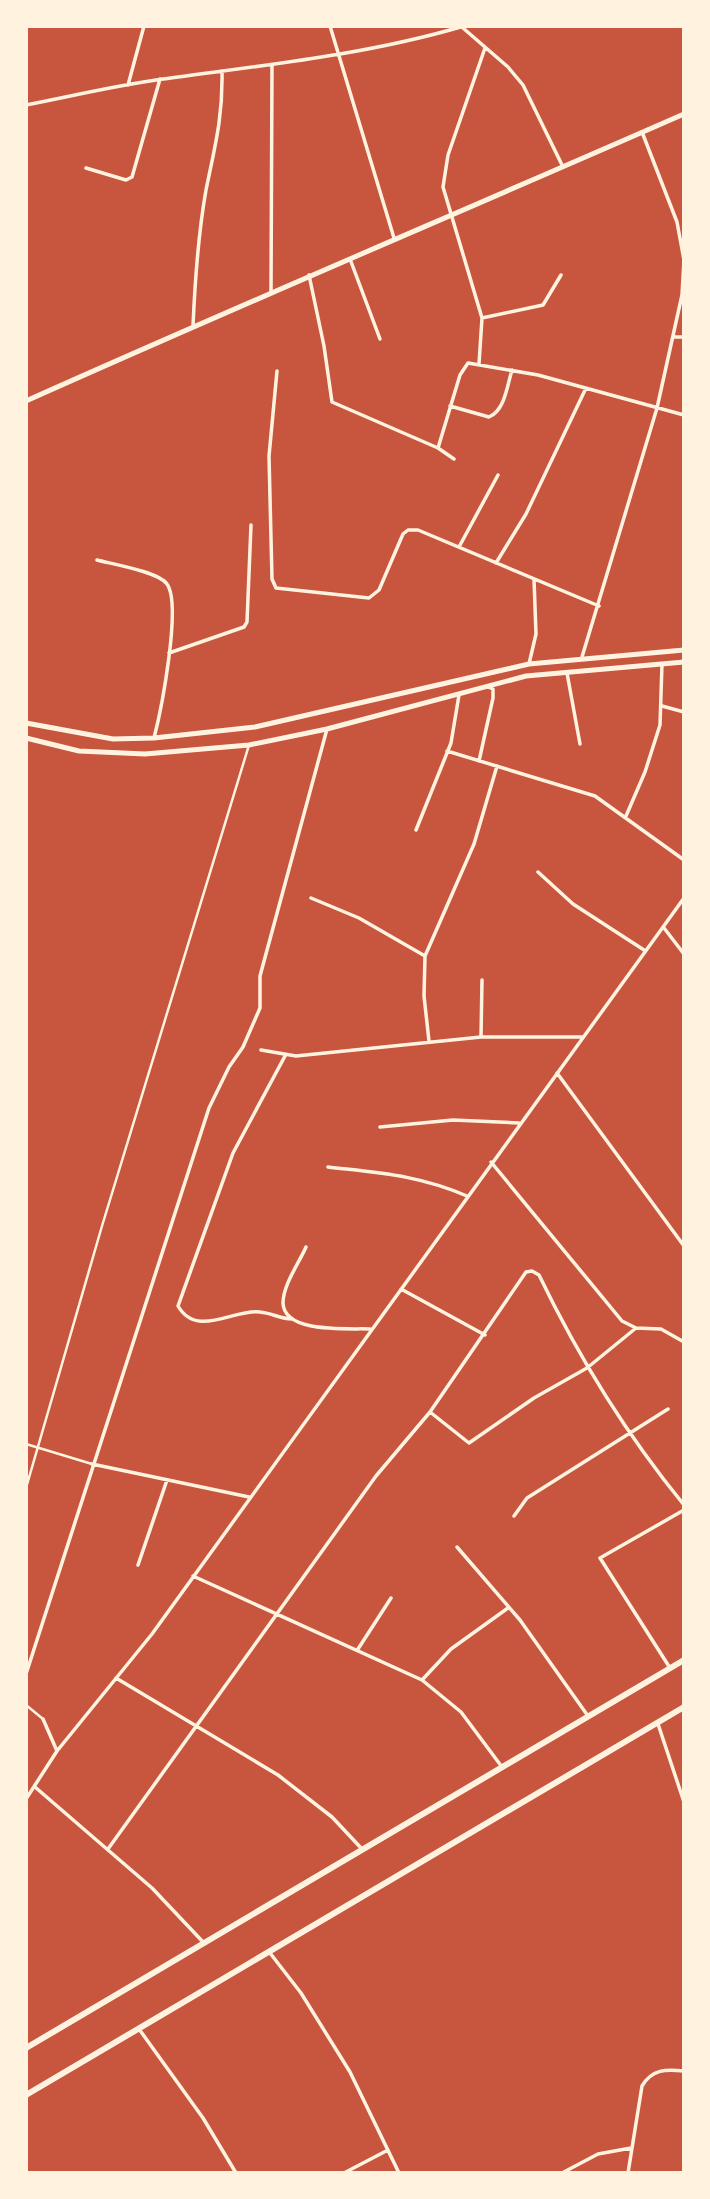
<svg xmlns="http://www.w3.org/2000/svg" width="710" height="2199" font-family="'Source Sans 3',sans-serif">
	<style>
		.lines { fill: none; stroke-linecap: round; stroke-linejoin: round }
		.pedestrian { stroke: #fff3e0; stroke-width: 2.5 }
		.minor { stroke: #fff3e0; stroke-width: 3.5 }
		.secondary { stroke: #fff3e0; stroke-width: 5 }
		.trunk { stroke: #fff3e0; stroke-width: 6 }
	</style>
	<rect width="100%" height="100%" fill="#c8553d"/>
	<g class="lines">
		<path class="pedestrian" d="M26 1444 92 1464
			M26 1488 102 1226 249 745
			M26 1705 43 1719"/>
		<path class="minor" d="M330 26 394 238
			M463 28 508 67 523 85 563 167
			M128 85 144 26
			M26 105C72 96 118 85 163 79 265 65 366 55 464 26
			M86 168 126 180 132 177 160 79
			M350 259 380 339
			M309 275 324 346 332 402 438 448 454 459
			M271 292 272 65
			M482 318 543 305 561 275
			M193 326C195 280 198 235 206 190 215 146 223 117 222 71
			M675 337H684
			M479 364 482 318 443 187 448 155 485 48
			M277 371 269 456 272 579 276 588 369 598 379 590 403 534 408 530H418L599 606
			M450 406 489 417C505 410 507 386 512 370
			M438 448 460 375 468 363 538 375 684 415
			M459 547 498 475
			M97 560C112 564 159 572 167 584 182 605 161 711 154 738
			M496 563 526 514 586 388
			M169 653 244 627 247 622 251 525
			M582 657 657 408 682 295 684 260 677 222 642 132
			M529 664 536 634 534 579
			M567 673 580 744
			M662 706 684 712
			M447 751 595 796 684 860
			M479 761 493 698V689L488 687
			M626 816 645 772 660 725 662 664
			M416 830 451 743 459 695
			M538 872 573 904 644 950
			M311 898 359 918 425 956
			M664 928 684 954
			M481 1037 482 980
			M429 1041 424 996 425 956 474 844 497 766
			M261 1050 296 1056 481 1037H582
			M285 1056 233 1153 178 1306C197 1339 235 1308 260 1312 272 1313 280 1319 292 1319
			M557 1073 684 1246
			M380 1127 453 1120 519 1123
			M491 1162 622 1321 636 1328 661 1329 684 1342
			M328 1167C380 1173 418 1175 467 1196
			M306 1247C299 1263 283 1285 283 1303 284 1334 349 1328 370 1329
			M401 1289 485 1335
			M430 1412 469 1443 534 1398 587 1368 636 1328
			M92 1464 249 1497
			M514 1516 527 1498 668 1409
			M457 1547 520 1620 588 1716
			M138 1565 167 1480
			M193 1576 422 1680 461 1712 502 1767
			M358 1649 391 1598
			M670 1668 600 1558 684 1510
			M26 1674 209 1108 229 1067 243 1047 260 1008V976L327 729
			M116 1678 278 1775 332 1817 362 1849
			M422 1680 451 1649 508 1608
			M658 1724 684 1802
			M57 1751 152 1634 684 898
			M35 1787 152 1888 204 1943
			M26 1799 57 1751 43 1719
			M108 1849 376 1476 430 1412 526 1272 532 1271 539 1275C579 1358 626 1434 684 1505
			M270 1953 301 1993 350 2072 399 2173
			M139 2029 203 2118 236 2173
			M344 2173 388 2150
			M562 2173 598 2154 631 2148
			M628 2173 642 2086C652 2069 666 2069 684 2071"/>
		<path class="secondary" d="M26 401C245 303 465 210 684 114
			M26 723 113 739 154 738 255 727 529 664 684 650
			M26 738 79 751 145 754 249 745 327 729 526 676 684 662"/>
		<path class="trunk" d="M26 2048 684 1660
			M26 2095 684 1707"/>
	</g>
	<rect width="710" height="2199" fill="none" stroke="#fff3e0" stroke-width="56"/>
</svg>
